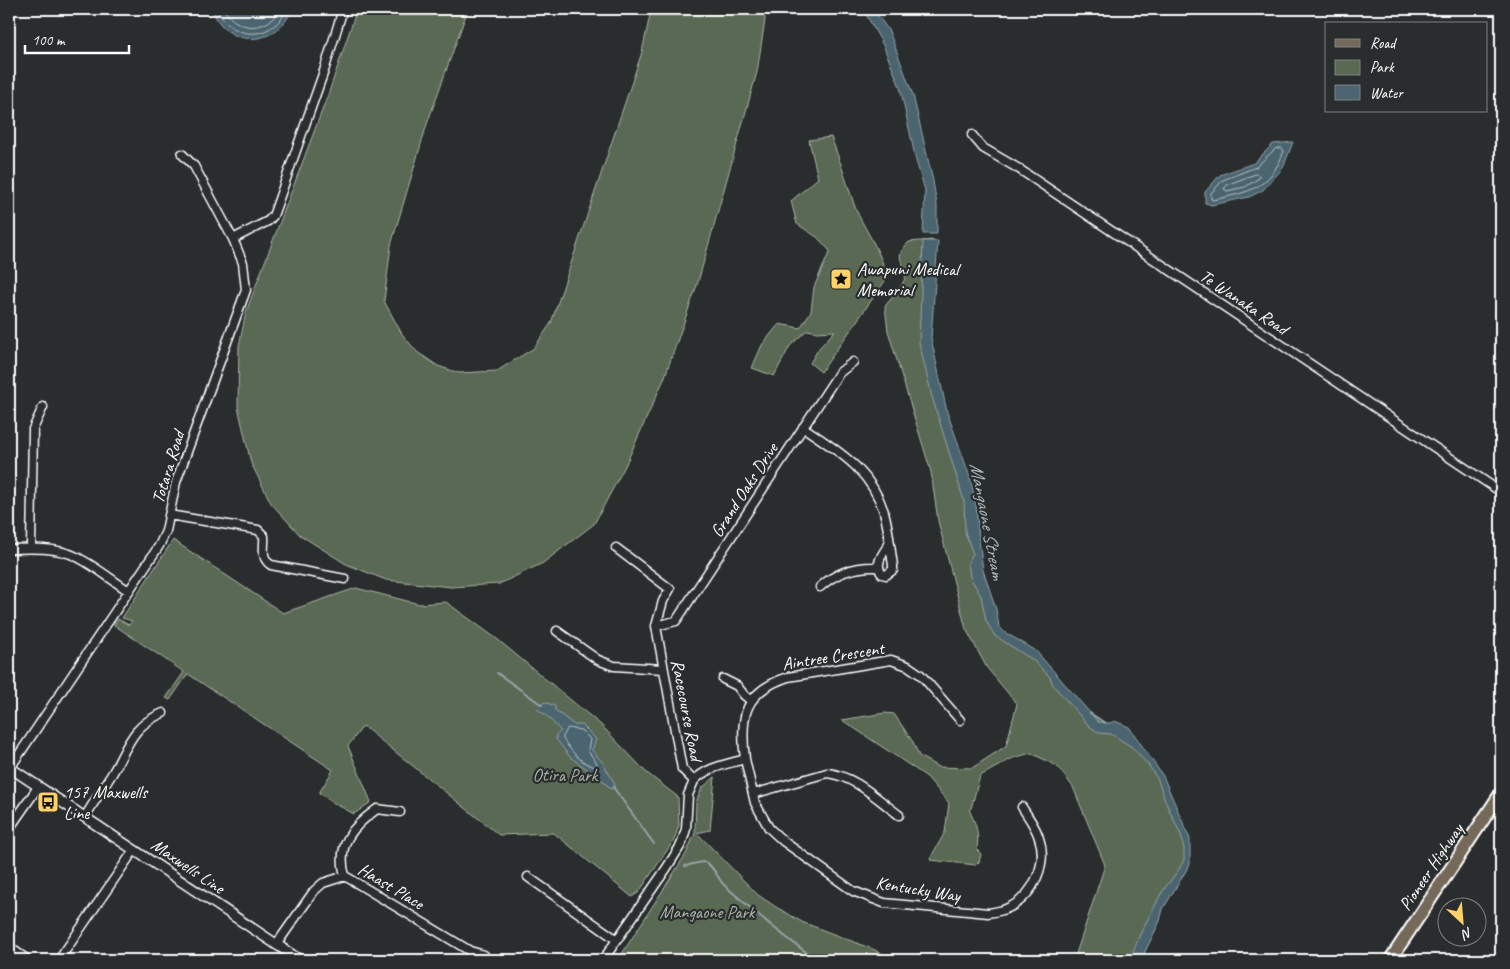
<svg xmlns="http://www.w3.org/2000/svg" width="1510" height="969" font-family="Caveat,sans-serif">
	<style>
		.green { fill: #5a6952; stroke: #acb4a8 }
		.water { fill: #4c6570; stroke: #94a3a9 }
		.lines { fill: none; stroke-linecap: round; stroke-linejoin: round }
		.shore { stroke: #b7c1c6; stroke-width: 1 }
		.stream { stroke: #94a3a9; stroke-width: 2 }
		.minor-casing { stroke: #fff; stroke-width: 11 }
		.tertiary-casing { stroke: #fff; stroke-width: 12 }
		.primary-casing { stroke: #fff; stroke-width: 15 }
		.minor { stroke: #2a2d2e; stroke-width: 8 }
		.tertiary { stroke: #2a2d2e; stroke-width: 9 }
		.primary { stroke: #746a5a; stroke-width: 11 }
		.labels { text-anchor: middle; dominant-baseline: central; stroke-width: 4.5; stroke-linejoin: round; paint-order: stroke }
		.poi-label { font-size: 18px; fill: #fff; stroke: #2a2d2e; text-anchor: start }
		.street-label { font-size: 18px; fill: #fff; stroke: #2a2d2e }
		.park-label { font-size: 18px; fill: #acb4a8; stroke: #2a2d2e }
		.water-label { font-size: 19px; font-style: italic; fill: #aebabf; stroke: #2a2d2e }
	</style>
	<rect width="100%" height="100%" fill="#2a2d2e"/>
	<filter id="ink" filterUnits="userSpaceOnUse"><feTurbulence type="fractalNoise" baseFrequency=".02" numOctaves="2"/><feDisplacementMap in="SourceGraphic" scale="10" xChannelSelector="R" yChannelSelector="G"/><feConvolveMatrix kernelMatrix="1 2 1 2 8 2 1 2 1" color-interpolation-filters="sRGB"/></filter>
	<g filter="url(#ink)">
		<path class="green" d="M357 9H468L427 124 391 245 384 301 402 334 417 352 438 366 459 373 497 371 534 348 551 323 642 52 650 15 648 9H764L765 20 757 72 698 282 664 379 625 466 594 524 543 563 499 584 451 587 386 580 346 564 300 535 271 503 251 463 238 407 239 346 246 312 329 92Z
			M831 137C840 160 847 184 855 207 862 226 889 262 885 281L821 372 810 363 819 348 835 331 817 332 807 330 790 346 774 376 752 368 762 345 779 324 800 328 811 311 814 287 830 251 817 237 797 224 791 201 818 178 809 140Z
			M932 240 930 349 979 565 999 629 1034 653 1084 709 1123 735 1153 766 1171 802 1189 860 1160 912 1137 960H1074L1105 865 1073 787 1057 766 1031 753 1013 758 980 776 970 812C977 826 979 834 977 850L981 854 979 862 976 865 930 860 931 857 945 832 949 803 927 777 842 720 885 713 894 714 913 742 919 756 938 767 972 768 1006 746 1017 704 987 668 966 629 938 521 931 472 888 331 885 306C890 300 904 285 905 277 908 262 890 260 909 242Z
			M173 540 283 613 356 588 419 604 446 602 497 639 601 725 647 773 678 797 679 825 674 840 639 892 632 897 554 833 499 835 363 726 348 746 371 802 354 814 334 803 319 793 333 770 188 674 170 700 166 698 184 672 114 625 118 619 129 625 132 621 122 618Z
			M715 777 710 830 697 833 758 895 776 907 802 922 875 950 893 960H618L686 854 695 833 696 802 702 788Z"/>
		<path class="water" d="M212 9H292C277 48 226 49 212 9Z
			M863 9H873L889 31 913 95 933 181 937 205V234H923L925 190 916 161 900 87 883 45Z
			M1293 142 1283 168 1263 190 1249 197 1212 205 1205 203V192L1220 175 1254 163 1273 144Z
			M923 241H938L931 338 947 412 970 477 976 504 979 540 983 570 996 609 999 626 1004 632 1035 650 1098 722 1110 723 1115 721 1129 727 1163 776 1190 839V864L1163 909 1160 921 1141 960H1130L1140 934 1162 892 1179 869 1184 860V849L1181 835 1166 803 1158 780 1149 766 1132 747 1111 734 1099 733 1089 726 1053 685 1050 677 1033 660 995 636 986 621 981 596 970 577 968 562 973 554 965 532 964 501 932 397 919 342Z
			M544 702 555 706V710L574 725H582L596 739 592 750 603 763 615 784 614 788 611 789 601 779 570 757 556 739V735L561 731 546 715 537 709Z"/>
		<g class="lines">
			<path class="shore" d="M217 9C231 41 272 42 287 9
				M224 9C236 32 268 33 280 9
				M1282 148 1284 151C1270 189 1249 192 1213 200L1211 199V193L1223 180 1256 167 1275 149Z
				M1256 174 1259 175V178L1245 187 1227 191 1224 189 1227 185Z
				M568 728 581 730 590 739 588 751 597 763 596 767C581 764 571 751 563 739V737Z"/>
			<path class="stream" d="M497 673 542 705
				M1090 713 1105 723
				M613 787 654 844
				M685 866C690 865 699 862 704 862 713 864 718 879 724 885 754 911 784 938 818 960"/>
			<g class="minor-casing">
				<path id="minor" d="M972 135 983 148 1019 169 1501 492
					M233 239 268 221 273 216 324 71 343 9
					M803 427C837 451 870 468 884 512 889 529 890 548 893 565V570L886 575 882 574C874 564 883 553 889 544
					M169 515 258 530 264 536C265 547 260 558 271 565L345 579
					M31 548 33 429 43 407
					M9 549C30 548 58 547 77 557 95 566 112 580 129 591
					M820 587C836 572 857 566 879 567
					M656 626 676 621 839 373 853 362
					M557 631 598 660 614 666 663 669
					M723 679 737 686 744 695 751 701
					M745 759 755 803 769 828 783 841 853 891 884 903 988 913C995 912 1003 911 1010 907 1034 895 1048 863 1039 838 1036 827 1028 817 1022 807
					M10 768 159 546 166 531 176 482 246 290 243 263 233 239 194 166 182 154
					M694 781C706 767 728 764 745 759 740 717 743 692 788 677L891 660 908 666 921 675 960 720
					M753 794 827 773C855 776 877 799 899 815
					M85 817C94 802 103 788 112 774 128 747 131 726 163 713
					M9 829 38 787
					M345 876C336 844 353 826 377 809L400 812
					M528 877 617 940
					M276 945 314 891 323 883 345 876 470 951 484 955
					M9 947 28 960
					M59 960 134 850
					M603 960 666 869 681 845 686 829 688 795 694 781 682 769 656 626 663 601 670 589 616 548"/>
			</g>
			<g class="tertiary-casing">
				<path id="tertiary" d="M9 767 300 960"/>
			</g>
			<g class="primary-casing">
				<path id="primary" d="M1390 960 1501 793"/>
			</g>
			<use href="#minor" class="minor"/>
			<use href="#tertiary" class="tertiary"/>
			<use href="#primary" class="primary"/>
		</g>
	</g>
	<defs>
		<g id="sight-square" transform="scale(1.125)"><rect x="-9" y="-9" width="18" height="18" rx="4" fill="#ffd166" stroke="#2a2d2e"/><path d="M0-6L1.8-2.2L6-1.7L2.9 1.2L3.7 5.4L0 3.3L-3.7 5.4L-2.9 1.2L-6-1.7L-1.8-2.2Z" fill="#111"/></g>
		<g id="bus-square" transform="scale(1.125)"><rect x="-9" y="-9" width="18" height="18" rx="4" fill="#ffd166" stroke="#2a2d2e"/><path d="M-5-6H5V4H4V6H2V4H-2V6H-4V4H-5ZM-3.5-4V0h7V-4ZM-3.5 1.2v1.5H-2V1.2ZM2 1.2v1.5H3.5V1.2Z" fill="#111"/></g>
	</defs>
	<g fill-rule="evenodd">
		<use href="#sight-square" x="841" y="279"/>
		<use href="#bus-square" x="48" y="802"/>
	</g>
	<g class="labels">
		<g class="poi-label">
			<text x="857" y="269">Awapuni Medical<tspan x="857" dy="21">Memorial</tspan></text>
			<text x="64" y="792">157 Maxwells<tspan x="64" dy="21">Line</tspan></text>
		</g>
		<g class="street-label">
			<text transform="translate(1244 302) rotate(34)">Te Wanaka Road</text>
			<text transform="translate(168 467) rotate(-73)">Totara Road</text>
			<text transform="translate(744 490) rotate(-57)">Grand Oaks Drive</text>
			<text transform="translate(833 656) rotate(-9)">Aintree Crescent</text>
			<text transform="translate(687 710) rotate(79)">Racecourse Road</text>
			<text transform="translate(188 866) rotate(34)">Maxwells Line</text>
			<text transform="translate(1431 867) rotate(-56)">Pioneer Highway</text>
			<text transform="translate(391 886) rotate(31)">Haast Place</text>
			<text transform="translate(918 889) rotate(9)">Kentucky Way</text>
		</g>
		<g class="park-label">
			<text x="565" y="775">Otira Park</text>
			<text x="707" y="912">Mangaone Park</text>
		</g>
		<g class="water-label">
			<text transform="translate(987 521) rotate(79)">Mangaone Stream</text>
		</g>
	</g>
	<rect width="1510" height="969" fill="none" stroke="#2a2d2e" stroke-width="30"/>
	<rect x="15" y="15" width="1480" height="939" fill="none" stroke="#fff" stroke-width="2" filter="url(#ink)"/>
	<rect x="1325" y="22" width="162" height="90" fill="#2a2d2e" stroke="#7f8182"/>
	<rect x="1335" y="39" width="25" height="8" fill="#746a5a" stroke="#7f8182"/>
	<text x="1370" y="48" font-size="15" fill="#ffffff">Road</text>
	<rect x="1335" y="60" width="25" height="15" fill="#5a6952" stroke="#7f8182"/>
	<text x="1370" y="72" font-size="15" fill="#ffffff">Park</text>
	<rect x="1335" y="85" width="25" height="15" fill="#4c6570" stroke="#7f8182"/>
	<text x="1370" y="98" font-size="15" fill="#ffffff">Water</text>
	<g transform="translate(1462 922) rotate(154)"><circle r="24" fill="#2a2d2e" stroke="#7f8182"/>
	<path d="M0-4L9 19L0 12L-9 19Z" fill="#ffd166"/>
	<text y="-8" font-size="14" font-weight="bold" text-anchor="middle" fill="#ffffff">N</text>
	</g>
	<path d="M25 45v8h104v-8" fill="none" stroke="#ffffff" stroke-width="2.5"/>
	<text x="32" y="45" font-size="15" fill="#ffffff" stroke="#2a2d2e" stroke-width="4" paint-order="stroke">100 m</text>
</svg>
